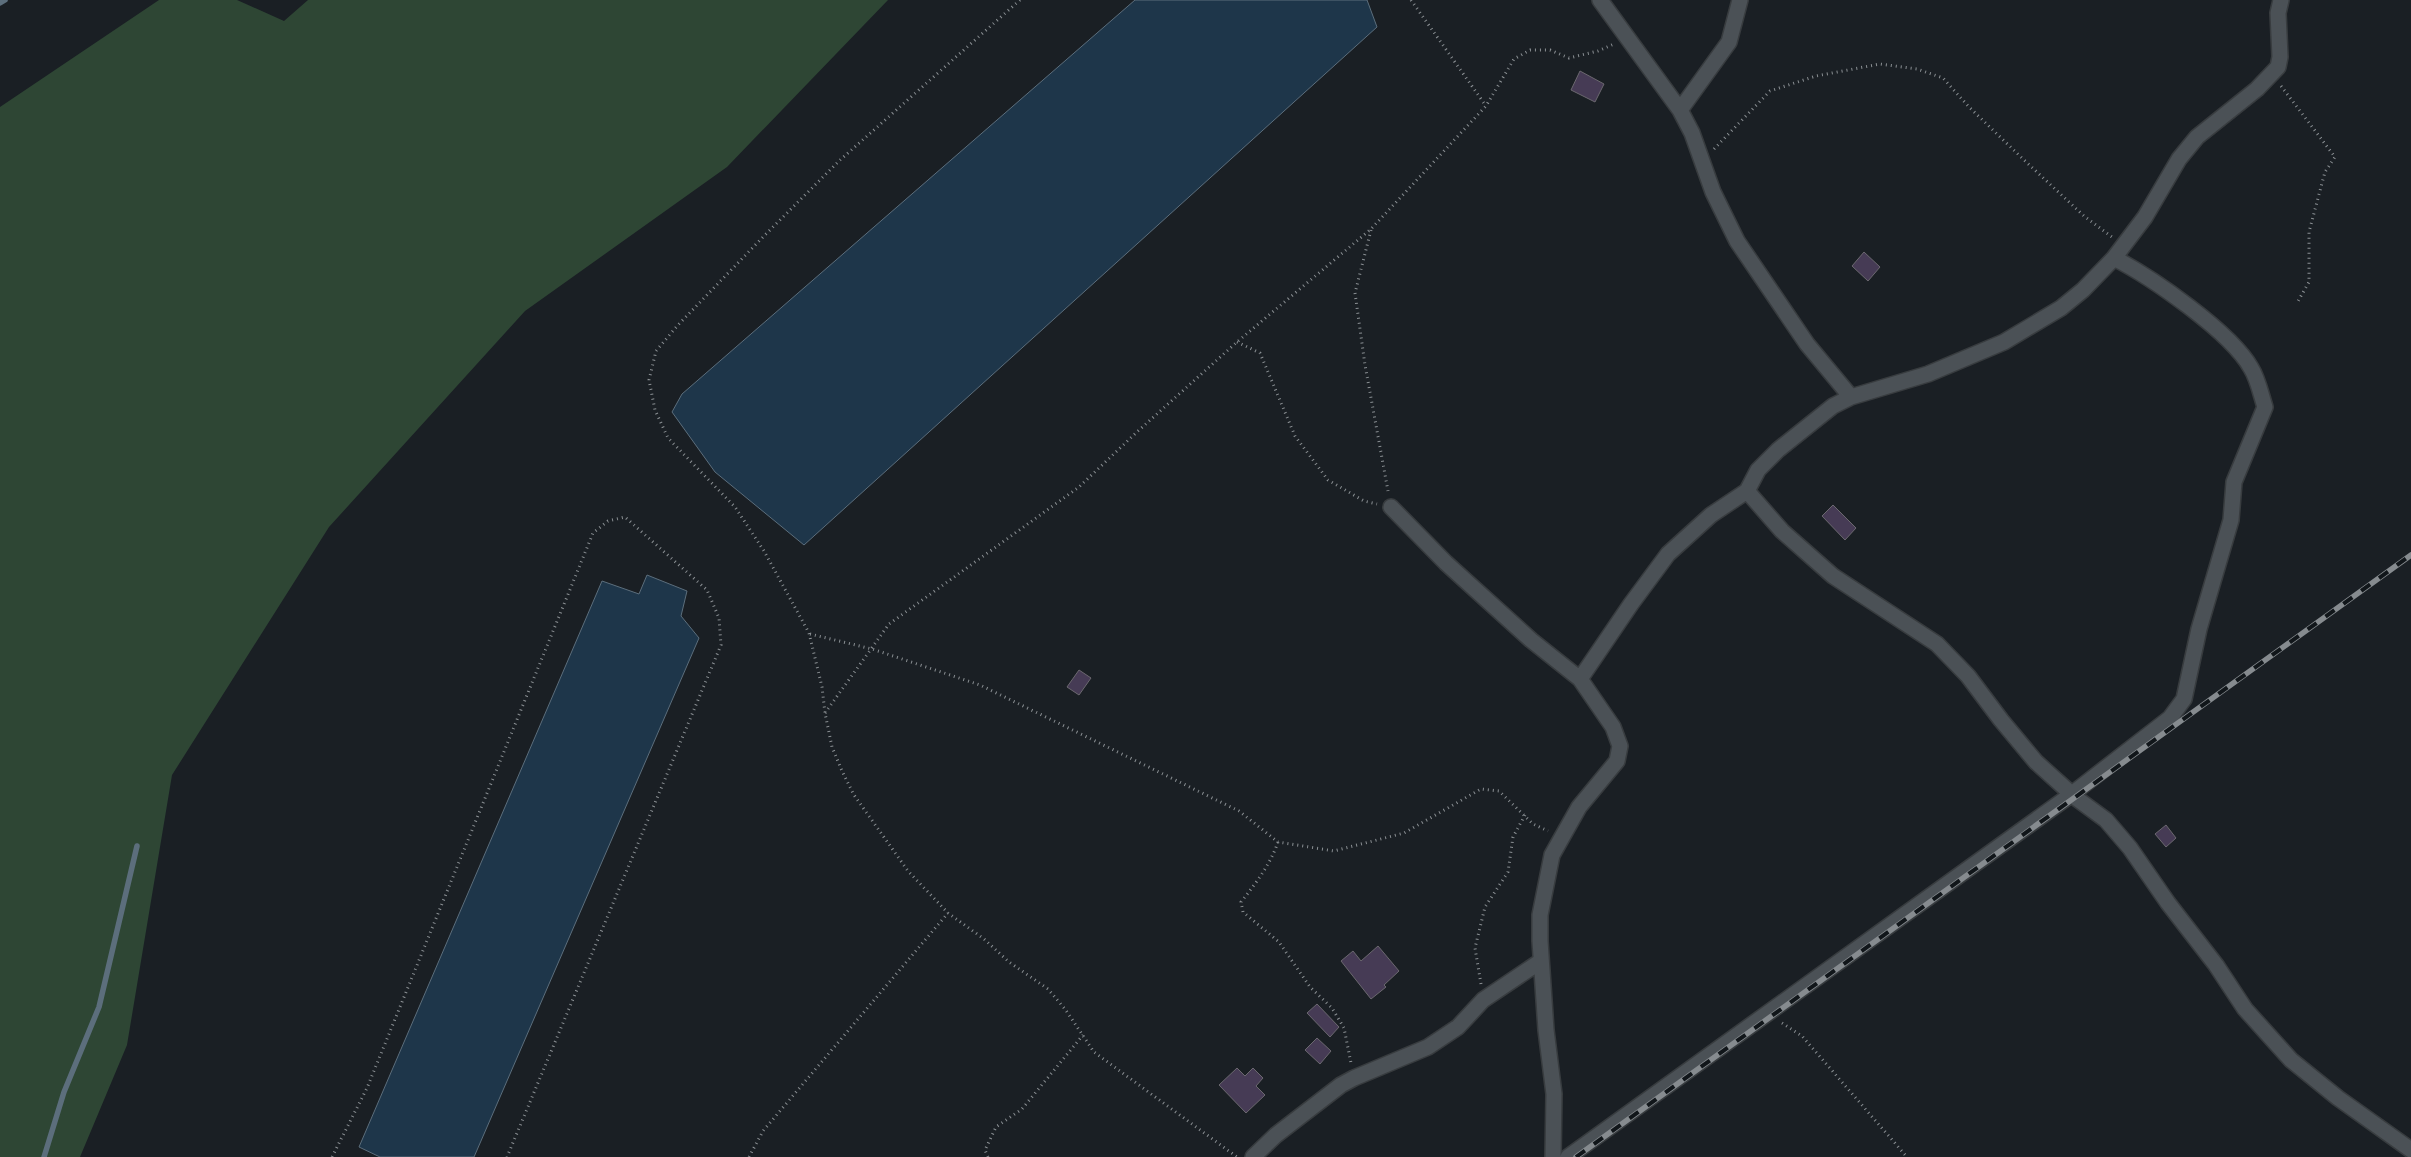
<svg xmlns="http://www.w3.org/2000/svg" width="2411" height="1157" font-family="Barlow,sans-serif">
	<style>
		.green { fill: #2e4634 }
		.water { fill: #1e364a; stroke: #5c6e7c }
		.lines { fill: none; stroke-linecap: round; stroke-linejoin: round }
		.stream { stroke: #5c6e7c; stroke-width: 5.5 }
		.building { fill: #463b55; stroke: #6b686f }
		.street-casing { stroke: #383c3f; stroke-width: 18 }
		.path { stroke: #8b9094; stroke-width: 3; stroke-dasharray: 1 4; stroke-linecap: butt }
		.street { stroke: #4b5156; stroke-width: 15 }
		.rail-casing { stroke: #868b8f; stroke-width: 5.5 }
		.rail { stroke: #11161a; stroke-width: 4; stroke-dasharray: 11; stroke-linecap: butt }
	</style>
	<rect width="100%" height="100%" fill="#1a1f24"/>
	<path class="green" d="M159 0H237L284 21 308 0H888L727 167 525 311 329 527 172 775 127 1045 80 1157H0V107Z"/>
	<path class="water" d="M1135 0H1367L1377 27 804 545 715 472 672 412 682 394Z
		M647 575 687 591 681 616 699 638 474 1157H380L359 1147 602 581 639 594Z"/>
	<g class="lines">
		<path class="stream" d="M0 3 5 0
			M44 1157 64 1092 99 1007 137 846"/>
	</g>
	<path class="building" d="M1580 71 1604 84 1595 102 1571 90Z
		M1864 252 1880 267 1868 281 1852 266Z
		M1833 505 1856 528 1845 540 1822 516Z
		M1079 670 1091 678 1079 695 1067 687Z
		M2166 825 2176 838 2166 847 2155 834Z
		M1378 946 1399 971 1384 985 1386 987 1371 999 1341 961 1353 951 1361 961Z
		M1317 1004 1339 1027 1330 1037 1307 1013Z
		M1317 1038 1331 1051 1320 1064 1305 1050Z
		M1237 1068 1245 1076 1253 1068 1263 1078 1256 1086 1265 1095 1246 1113 1219 1085Z"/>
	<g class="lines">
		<g class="street-casing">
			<path id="street" d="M1600 0 1680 110 1692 133 1713 192 1737 241 1807 344 1851 397
				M2281 0 2278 13 2280 57 2278 67 2257 89 2197 137 2179 159 2145 217 2114 258 2083 290 2061 308 2004 342 1928 374 1851 397 1833 406 1778 450 1758 470 1747 491 1782 531 1833 576 1937 644 1968 676 2001 720 2036 762 2076 798 2106 820 2130 848 2168 903 2216 965 2245 1009 2291 1060 2338 1098 2411 1150
				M1680 110 1729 42 1740 0
				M1391 507 1446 563 1531 640 1580 679 1613 727 1620 746 1617 761 1579 807 1552 855 1540 915V941L1546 1030 1554 1094 1553 1157
				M1580 679 1631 604 1668 554 1711 515 1747 491
				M1253 1157 1276 1135 1341 1085 1354 1078 1428 1047 1458 1027 1483 1000 1541 961
				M1568 1157 2072 794 2170 718 2184 699 2199 629 2231 520 2234 482 2265 407C2261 395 2258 379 2251 368 2231 332 2151 277 2114 258"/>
		</g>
		<path class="path" d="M1020 0 839 161 763 237 678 325 656 351 649 380 655 410 668 438 735 507 764 551 809 633 822 687 825 713 832 747 842 771 854 795 908 871 948 913 984 939 1009 962 1048 989 1065 1009 1094 1052 1237 1157
			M1411 0 1486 106
			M2281 86 2335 157 2325 172 2309 232V282L2297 303
			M1714 149 1770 91 1816 76 1880 64 1917 69 1943 78 1969 107 2023 159 2084 216 2112 237
			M1371 230 1355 293 1365 365 1388 491
			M1237 342 1260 353 1295 436 1328 480 1364 501 1377 504
			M810 634 872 649 980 685 1239 811 1278 842 1334 851 1404 833 1481 789 1499 791 1533 824 1548 831
			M825 713 889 624 1079 487 1138 431 1237 342 1371 229 1486 106 1514 59 1530 50H1550L1569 58 1598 51 1614 44
			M1278 842C1270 865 1256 883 1241 902L1243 912 1279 942 1310 987 1332 1008 1344 1028 1351 1063
			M1481 984 1475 948 1485 907 1508 872 1513 837 1525 815
			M1782 1023 1802 1036 1907 1157
			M332 1157 367 1088 593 533 608 521 625 517 707 590 719 618 721 645 507 1157
			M749 1157 763 1131 948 913
			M988 1157 985 1150 996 1127 1022 1109 1083 1035"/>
		<use href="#street" class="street"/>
		<g class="rail-casing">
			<path id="rail" d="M1576 1157 2411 555"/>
		</g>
		<use href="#rail" class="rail"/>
	</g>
</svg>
